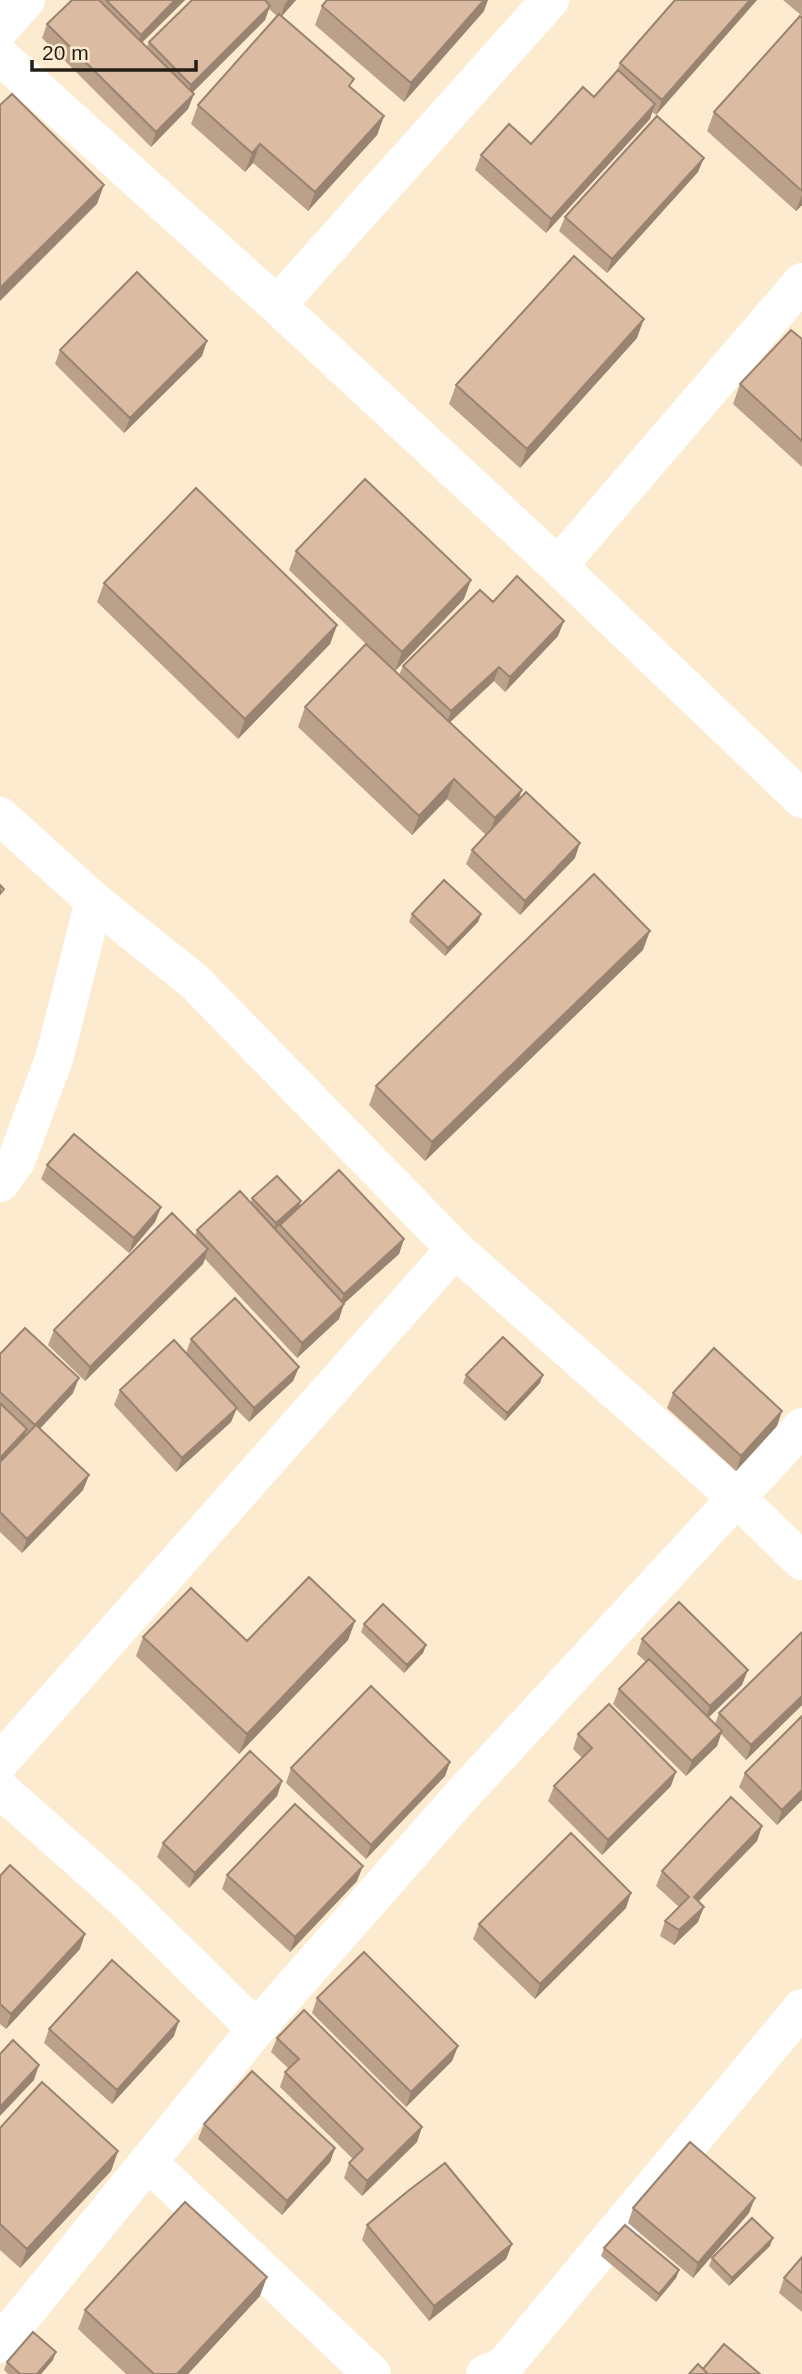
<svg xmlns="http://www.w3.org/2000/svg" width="802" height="2374" font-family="Arial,sans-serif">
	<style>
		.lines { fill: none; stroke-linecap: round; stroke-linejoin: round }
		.street { stroke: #fff; stroke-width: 38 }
		.wall { fill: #bca18a }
		.shaded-wall { fill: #998371 }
		.building { fill: #dbbba1; stroke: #998371; stroke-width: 2 }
	</style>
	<rect width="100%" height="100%" fill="#fdebd0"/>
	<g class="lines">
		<path class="street" d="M0 29 26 0
			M0 56 277 305 558 566 802 799
			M277 305 550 0
			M558 566 802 282
			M0 816 94 901 194 981 455 1249 738 1499 802 1561
			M0 1183 16 1161 54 1059 94 901
			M0 1762 455 1249
			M0 1789 123 1898 256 2029
			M148 2162 372 2374
			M0 2344 256 2029 461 1796 802 1427
			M485 2374 504 2366 802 2008"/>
	</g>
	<path class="wall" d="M72 0H185L142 43 147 47 149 42 192 0H296L282 16 351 88 384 116 377 135 308 211 253 163 245 172 191 124 198 105 277 16 269 9 265 20 192 93 194 94 188 109 151 147 42 38 47 24Z
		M757 0 656 115 652 112 650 119 546 233 475 170 481 155 531 144 594 97 616 72 620 63Z
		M783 0H802V16Z
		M322 6 484 11 404 102 315 25Z
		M802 18V205L796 211 707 131 714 112Z
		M698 172 607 273 559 231 565 217Z
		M637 338 520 468 449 404 456 385Z
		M802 339V467L733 404 740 384Z
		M60 350 202 356 124 433 55 364Z
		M296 551 464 599 395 671 399 675 403 666 493 602 558 636 505 692 494 681 450 722 518 801 575 858 520 915 466 864 472 850 486 835 447 799 412 835 298 727 305 707 366 644 289 570Z
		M104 583 337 625 330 644 238 739 97 602Z
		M412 914H481L478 922 445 956 409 922Z
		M643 950 425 1161 369 1105 376 1086Z
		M47 1165 161 1207 155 1222 129 1253 41 1179Z
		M252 1198 301 1201 299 1207 404 1239 399 1254 344 1303 339 1319 297 1358 205 1259 203 1264 85 1381 48 1345 54 1330 195 1236 197 1230 251 1202Z
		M191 1339 299 1367 293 1381 249 1422 236 1409 231 1422 176 1472 114 1405 120 1390 186 1353Z
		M0 1354 73 1393 40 1429 89 1475 83 1490 22 1553 0 1532Z
		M466 1375 540 1383 505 1421 463 1383Z
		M673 1393 777 1426 736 1471 667 1408Z
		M355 1621 348 1640 239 1754 136 1656 143 1637 247 1641Z
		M364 1624 426 1645 423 1653 404 1673 361 1632Z
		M802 1635V1705L746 1760 721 1734 717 1746 686 1776 613 1704 619 1689 646 1662 637 1654 642 1639 742 1685 708 1717 715 1724 719 1713Z
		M802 1716V1800L777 1825 739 1787 745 1773Z
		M578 1734 671 1786 602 1855 548 1801 554 1786 582 1758 573 1749Z
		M450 1762 445 1776 366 1859 286 1783 291 1768Z
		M282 1781 277 1796 189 1888 157 1857 163 1843Z
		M762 1826 757 1841 698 1902V1922L674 1945 660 1936 665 1921 679 1907 656 1886 662 1871Z
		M227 1875 357 1881 290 1952 222 1889Z
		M0 1876 80 1949 6 2029 0 2024Z
		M626 1908 535 1999 473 1939 479 1924Z
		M317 1998 458 2046 452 2061 406 2107 312 2013Z
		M49 2029 174 2036 112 2104 44 2043Z
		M277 2038 422 2127 417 2142 362 2196 344 2178 349 2163 353 2159 280 2087 285 2072 289 2069 271 2052Z
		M204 2124 335 2148 330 2162 282 2215 198 2139Z
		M0 2128 118 2151 111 2171 20 2268 0 2250Z
		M633 2208 749 2213 693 2278 628 2223Z
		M367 2225 512 2244 506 2259 429 2321 362 2240Z
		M770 2246 729 2286 709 2266 712 2258Z
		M604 2248 679 2270 676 2278 656 2302 601 2256Z
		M802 2257V2312L779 2293 784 2278Z
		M260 2296 188 2374H126L78 2329 85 2310Z
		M53 2360 41 2374H8L4 2370 7 2362Z"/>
	<path class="shaded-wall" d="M175 0H185L135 49 141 35Z
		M288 0H296L280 18 285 4Z
		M484 0H488L484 11 404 102 411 83Z
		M750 0H757L656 115 662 100Z
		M270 6 265 20 186 99 191 85Z
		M194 94 188 109 151 147 156 132Z
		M655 104 650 119 546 233 551 219Z
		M384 116 377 135 308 211 315 192Z
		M260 144 253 163 245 172 252 153Z
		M704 158 698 172 607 273 612 259Z
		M104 185 97 204 0 301V288Z
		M802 195V205L796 211Z
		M644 319 637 338 520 468 527 449Z
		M207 341 202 356 124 433 130 418Z
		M471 580 464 599 395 671 402 652Z
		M564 621 558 636 505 692 510 677Z
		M337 625 330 644 238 739 245 719Z
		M499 667 494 681 446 726 451 711Z
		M454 779 447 799 412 835 419 816Z
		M522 790 515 810 488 837 495 818Z
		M580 843 575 858 520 915 525 901Z
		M481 914 478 922 445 956 448 948Z
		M650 931 643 950 425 1161 432 1142Z
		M301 1201 298 1209 273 1231 276 1223Z
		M161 1207 155 1222 129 1253 134 1238Z
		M404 1239 399 1254 338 1309 344 1294Z
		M208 1249 203 1264 85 1381 90 1367Z
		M344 1304 339 1319 297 1358 302 1343Z
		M299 1367 293 1381 249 1422 254 1408Z
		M543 1375 540 1383 505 1421 507 1413Z
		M79 1378 73 1393 29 1440 35 1425Z
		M237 1408 231 1422 176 1472 182 1458Z
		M782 1411 777 1426 736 1471 741 1456Z
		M27 1429 22 1443 0 1467V1458Z
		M89 1475 83 1490 22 1553 27 1539Z
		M355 1621 348 1640 239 1754 247 1734Z
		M426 1645 423 1653 404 1673 407 1665Z
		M748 1670 742 1685 705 1721 710 1706Z
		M802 1696V1705L746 1760 751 1745Z
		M722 1731 717 1746 686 1776 692 1761Z
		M450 1762 445 1776 366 1859 371 1845Z
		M676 1772 671 1786 602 1855 608 1840Z
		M282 1781 277 1796 189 1888 195 1873Z
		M802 1790V1800L777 1825 782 1810Z
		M762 1826 757 1841 688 1912 694 1897Z
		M363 1866 357 1881 290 1952 295 1937Z
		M631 1893 626 1908 535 1999 540 1984Z
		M704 1907 698 1922 674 1945 679 1930Z
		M85 1934 80 1949 6 2029 11 2014Z
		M179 2021 174 2036 112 2104 117 2090Z
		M458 2046 452 2061 406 2107 411 2092Z
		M39 2065 34 2080 0 2116V2107Z
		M422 2127 417 2142 362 2196 367 2181Z
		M335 2148 330 2162 282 2215 287 2201Z
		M118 2151 111 2171 20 2268 27 2249Z
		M755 2198 749 2213 693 2278 698 2263Z
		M773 2238 770 2246 729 2286 732 2278Z
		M512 2244 506 2259 429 2321 434 2306Z
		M679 2270 676 2278 656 2302 659 2294Z
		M267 2277 260 2296 188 2374H177Z
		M56 2352 53 2360 41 2374H37Z"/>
	<path class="building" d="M72 0H99L194 94 156 132 47 24Z
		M106 0H175L141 35Z
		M192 0H265L270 6 191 85 149 42Z
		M327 0H484L411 83 322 6Z
		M675 0H750L662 100 620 63Z
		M279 14 354 79 349 86 384 116 315 192 260 144 252 153 198 105Z
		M800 16 802 18V191L714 112Z
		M618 70 655 104 551 219 481 155 509 124 531 144 583 87 594 97Z
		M12 94 104 185 0 288V105Z
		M657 116 704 158 612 259 565 217Z
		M574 256 644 319 527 449 456 385Z
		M137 272 207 341 130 418 60 350Z
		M791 330 802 339V441L740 384Z
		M365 479 471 580 402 652 296 551Z
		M196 488 337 625 245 719 104 583Z
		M517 576 564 621 510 677 499 667 451 711 403 666 480 590 493 602Z
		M366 644 522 790 495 818 454 779 419 816 305 707Z
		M526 792 580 843 525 901 472 850Z
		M594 874 650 931 432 1142 376 1086Z
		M444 880 481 914 448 948 412 914Z
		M0 885 4 889 0 894Z
		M74 1134 161 1207 134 1238 47 1165Z
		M339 1170 404 1239 344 1294 280 1225Z
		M277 1176 301 1201 276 1223 252 1198Z
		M240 1191 344 1304 302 1343 197 1230Z
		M172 1213 208 1249 90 1367 54 1330Z
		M235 1298 299 1367 254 1408 191 1339Z
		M25 1328 79 1378 35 1425 0 1392V1354Z
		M503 1337 543 1375 507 1413 466 1375Z
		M174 1340 237 1408 182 1458 120 1390Z
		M714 1348 782 1411 741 1456 673 1393Z
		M0 1403 27 1429 0 1458Z
		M36 1425 89 1475 27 1539 0 1512V1462Z
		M309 1577 355 1621 247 1734 143 1637 191 1588 247 1641Z
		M679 1602 748 1670 710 1706 642 1639Z
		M383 1604 426 1645 407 1665 364 1624Z
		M801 1633 802 1635V1696L751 1745 719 1713Z
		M649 1659 722 1731 692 1761 619 1689Z
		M371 1686 450 1762 371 1845 291 1768Z
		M609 1704 676 1772 608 1840 554 1786 592 1748 578 1734Z
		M802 1716V1790L782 1810 745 1773Z
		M250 1751 282 1781 195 1873 163 1843Z
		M731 1797 762 1826 694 1897 704 1907 679 1930 665 1921 689 1897 662 1871Z
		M295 1804 363 1866 295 1937 227 1875Z
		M571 1833 631 1893 540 1984 479 1924Z
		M10 1865 85 1934 11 2014 0 2004V1876Z
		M364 1952 458 2046 411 2092 317 1998Z
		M112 1960 179 2021 117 2090 49 2029Z
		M304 2010 422 2127 367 2181 349 2163 363 2149 285 2072 299 2059 277 2038Z
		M13 2040 39 2065 0 2107V2054Z
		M252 2071 335 2148 287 2201 204 2124Z
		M42 2082 118 2151 27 2249 0 2224V2128Z
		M690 2142 755 2198 698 2263 633 2208Z
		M445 2163 512 2244 434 2306 367 2225 408 2191Z
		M185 2202 267 2277 177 2374H154L85 2310Z
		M752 2218 773 2238 732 2278 712 2258Z
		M625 2225 679 2270 659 2294 604 2248Z
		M802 2257V2293L784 2278Z
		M33 2332 56 2352 37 2374H20L7 2362Z
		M724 2344 760 2374H708L703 2369Z
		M698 2364 708 2374H689Z"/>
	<path d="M32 60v10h164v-10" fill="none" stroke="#241e14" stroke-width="3.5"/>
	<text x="42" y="60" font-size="21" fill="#241e14" stroke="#fdebd0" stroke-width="5" paint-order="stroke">20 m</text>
</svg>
